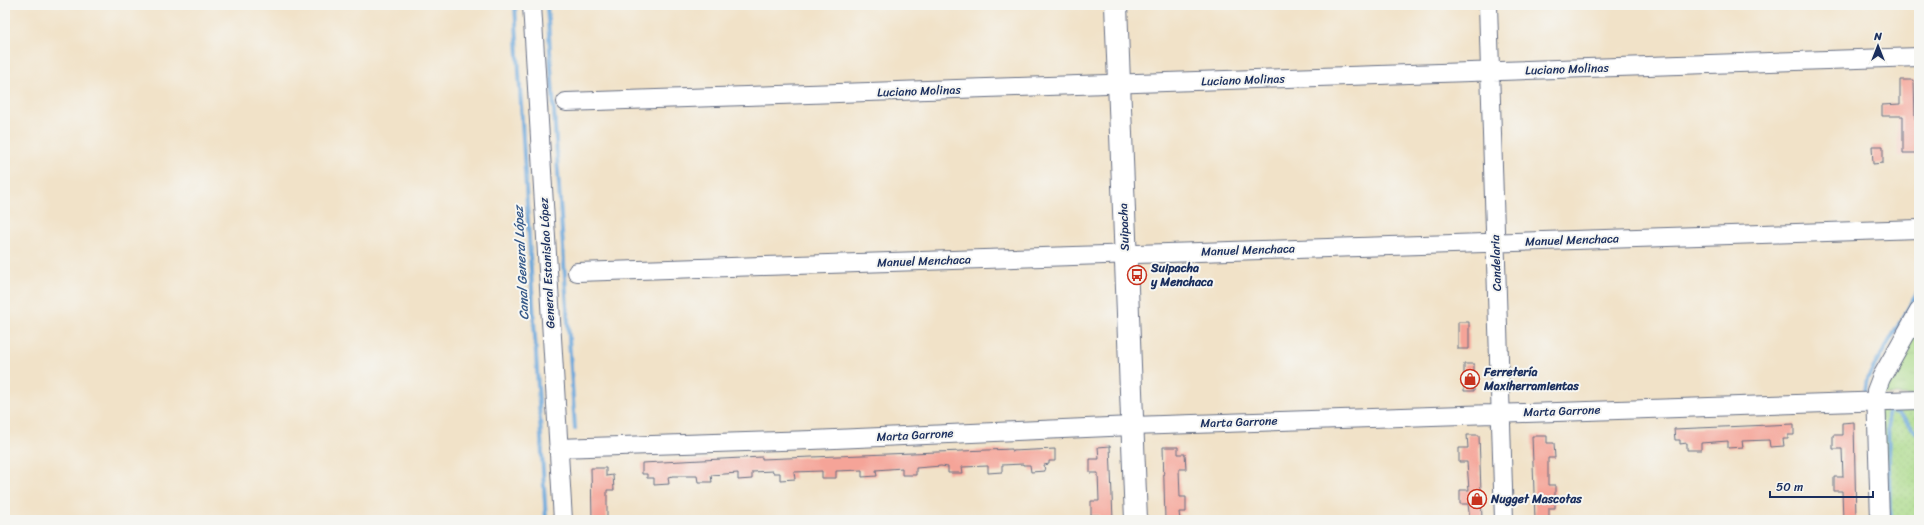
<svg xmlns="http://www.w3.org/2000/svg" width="1924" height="525" font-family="Sriracha,sans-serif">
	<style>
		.built { fill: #f7d1c7 }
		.grass { fill: url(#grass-dots); stroke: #628472 }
		.park { fill: url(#park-tufts); stroke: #628472 }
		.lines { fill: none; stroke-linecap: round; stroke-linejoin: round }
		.stream { stroke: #69a6da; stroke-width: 4 }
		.building { fill: #f5a498 }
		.minor-casing { stroke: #666e83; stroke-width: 20 }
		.major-casing { stroke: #666e83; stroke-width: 24 }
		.minor { stroke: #fff; stroke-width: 18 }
		.major { stroke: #fff; stroke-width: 22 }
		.labels { text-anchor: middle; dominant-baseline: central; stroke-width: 4; stroke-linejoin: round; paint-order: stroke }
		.street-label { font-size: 12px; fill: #1b2f5e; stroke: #f6f6f2 }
		.poi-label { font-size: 12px; font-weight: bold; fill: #1b2f5e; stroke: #f6f6f2; text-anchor: start }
		.water-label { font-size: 13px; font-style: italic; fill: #365989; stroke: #f6f6f2 }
	</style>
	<defs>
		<pattern id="grass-dots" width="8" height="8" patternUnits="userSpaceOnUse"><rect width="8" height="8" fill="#a9d987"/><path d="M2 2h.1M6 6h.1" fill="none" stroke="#91bb77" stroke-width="1.8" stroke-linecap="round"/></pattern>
		<pattern id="park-tufts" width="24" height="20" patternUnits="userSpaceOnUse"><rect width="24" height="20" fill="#a9d987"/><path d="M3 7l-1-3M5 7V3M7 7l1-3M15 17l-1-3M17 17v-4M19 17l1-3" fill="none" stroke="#91bb77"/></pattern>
	</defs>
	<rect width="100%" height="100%" fill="#f6f6f2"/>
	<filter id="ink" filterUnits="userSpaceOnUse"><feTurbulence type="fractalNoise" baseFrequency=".025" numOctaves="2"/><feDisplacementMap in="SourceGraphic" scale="8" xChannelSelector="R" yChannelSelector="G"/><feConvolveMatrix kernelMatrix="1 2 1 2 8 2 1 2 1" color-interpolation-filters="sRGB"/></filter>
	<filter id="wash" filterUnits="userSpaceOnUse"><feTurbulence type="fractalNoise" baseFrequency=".012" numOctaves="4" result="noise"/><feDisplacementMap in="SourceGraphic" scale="16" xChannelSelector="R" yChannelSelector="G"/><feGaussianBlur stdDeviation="0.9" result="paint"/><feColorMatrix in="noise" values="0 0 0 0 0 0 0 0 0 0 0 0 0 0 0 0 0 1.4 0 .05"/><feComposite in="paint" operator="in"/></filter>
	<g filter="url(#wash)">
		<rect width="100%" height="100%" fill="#f1e2c8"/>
		<path class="built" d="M1897 117H1919V156H1898Z"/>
		<path class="grass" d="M1919 400V520H1880L1876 402Z"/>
		<path class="park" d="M1919 320V396L1881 394Z"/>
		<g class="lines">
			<path class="stream" d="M515 5 546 520
				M547 5 575 429
				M1865 391 1867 379 1919 290
				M1886 410 1898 413 1919 435
				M1888 412 1890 520"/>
		</g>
		<g id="blocks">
			<path class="building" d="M1900 80H1914L1915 119H1919V153H1903V116H1882V105L1900 104Z
				M1872 146H1883V163L1873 164Z
				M1458 322H1469V349H1458Z
				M1464 364H1474V391H1464Z
				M1854 422 1856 520H1843L1842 491H1834V477H1843L1842 449H1833V435H1842V423Z
				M1794 424V435H1788V439H1783L1784 446 1770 447 1769 440 1742 441 1743 447 1728 448V441L1701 443V450H1687V443L1680 444V440H1675L1674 429Z
				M1467 435H1479L1482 520H1470L1468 504H1460V490H1469L1467 462H1459V448H1468Z
				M1532 436H1547V443H1554L1555 458H1548V485H1555V508H1549V520H1535Z
				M1110 446 1113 520H1099V515H1091V501H1099L1098 473H1090V459H1099L1098 447Z
				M1163 447H1178V454H1185L1186 469H1179L1180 497H1186V512H1179L1180 520H1165Z
				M1012 449V451L1055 449V461H1049V464L1044 465 1045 471 1031 472 1030 465H1023V464L1002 465V472L988 473V466L962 467 963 473H948V467L941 466 916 468V475H902V468L876 470 877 476 862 477V470L836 471V478H822V471L794 472 795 479 780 480V473H773V471L752 472V479L738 480V473L711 475 712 482H698L697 476H673L668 477 669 484 654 485V478H647V474H642V463L762 457V459Z
				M591 468H606V476L613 475 614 490H607V520H592Z"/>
		</g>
	</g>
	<g filter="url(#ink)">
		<use href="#blocks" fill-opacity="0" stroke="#666e83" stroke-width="1"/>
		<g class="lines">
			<g class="minor-casing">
				<path id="minor" d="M532 5 563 520
					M1488 5 1504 520
					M566 102 1919 57
					M577 272 1919 229
					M558 448 812 440 1132 426 1919 400
					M1880 520 1876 391 1881 378 1919 311"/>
			</g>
			<g class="major-casing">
				<path id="major" d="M1116 5 1136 520"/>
			</g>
			<use href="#minor" class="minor"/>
			<use href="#major" class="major"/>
		</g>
	</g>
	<defs>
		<g id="bus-ring" transform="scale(1)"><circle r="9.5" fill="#f6f6f2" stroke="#c8321e" stroke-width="1.5"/><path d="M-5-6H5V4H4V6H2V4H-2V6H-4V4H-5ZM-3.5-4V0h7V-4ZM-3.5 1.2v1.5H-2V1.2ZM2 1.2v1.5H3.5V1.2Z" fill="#c8321e"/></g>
		<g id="shop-ring" transform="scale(1)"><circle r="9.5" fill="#f6f6f2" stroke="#c8321e" stroke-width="1.5"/><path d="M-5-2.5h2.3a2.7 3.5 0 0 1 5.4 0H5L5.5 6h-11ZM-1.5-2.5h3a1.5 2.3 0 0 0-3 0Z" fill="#c8321e"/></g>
	</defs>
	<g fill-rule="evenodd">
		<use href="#bus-ring" x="1137" y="275"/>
		<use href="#shop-ring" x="1470" y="379"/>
		<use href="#shop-ring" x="1477" y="499"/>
	</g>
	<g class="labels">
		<g class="street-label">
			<text transform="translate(1567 69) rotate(-2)">Luciano Molinas</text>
			<text transform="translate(1243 80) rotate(-2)">Luciano Molinas</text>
			<text transform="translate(919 91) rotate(-2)">Luciano Molinas</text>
			<text transform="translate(1124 227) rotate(-92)">Suipacha</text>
			<text transform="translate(1572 240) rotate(-2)">Manuel Menchaca</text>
			<text transform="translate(1248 250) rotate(-2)">Manuel Menchaca</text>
			<text transform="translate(924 261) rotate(-2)">Manuel Menchaca</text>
			<text transform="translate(547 263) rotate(-93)">General Estanislao López</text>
			<text transform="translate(1496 263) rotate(-92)">Candelaria</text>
			<text transform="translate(1562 411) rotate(-2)">Marta Garrone</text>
			<text transform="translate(1239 422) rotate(-2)">Marta Garrone</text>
			<text transform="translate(915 435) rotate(-3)">Marta Garrone</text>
		</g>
		<g class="poi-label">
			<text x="1151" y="268">Suipacha<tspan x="1151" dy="14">y Menchaca</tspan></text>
			<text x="1484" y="372">Ferretería<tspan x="1484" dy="14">Maxiherramientas</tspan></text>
			<text x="1491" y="499">Nugget Mascotas</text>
		</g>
		<g class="water-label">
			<text transform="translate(521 263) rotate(-93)">Canal General López</text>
		</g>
	</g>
	<rect width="1924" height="525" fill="none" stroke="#f6f6f2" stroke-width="20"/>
	<g transform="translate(1878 46)" stroke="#f6f6f2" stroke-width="3" paint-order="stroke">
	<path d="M0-3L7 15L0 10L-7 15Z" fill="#1b2f5e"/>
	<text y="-6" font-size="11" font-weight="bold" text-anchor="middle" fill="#1b2f5e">N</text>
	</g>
	<path d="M1770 491v6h103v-6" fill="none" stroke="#1b2f5e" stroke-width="2"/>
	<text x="1776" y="491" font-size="12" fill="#1b2f5e" stroke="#f6f6f2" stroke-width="3" paint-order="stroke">50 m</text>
</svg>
